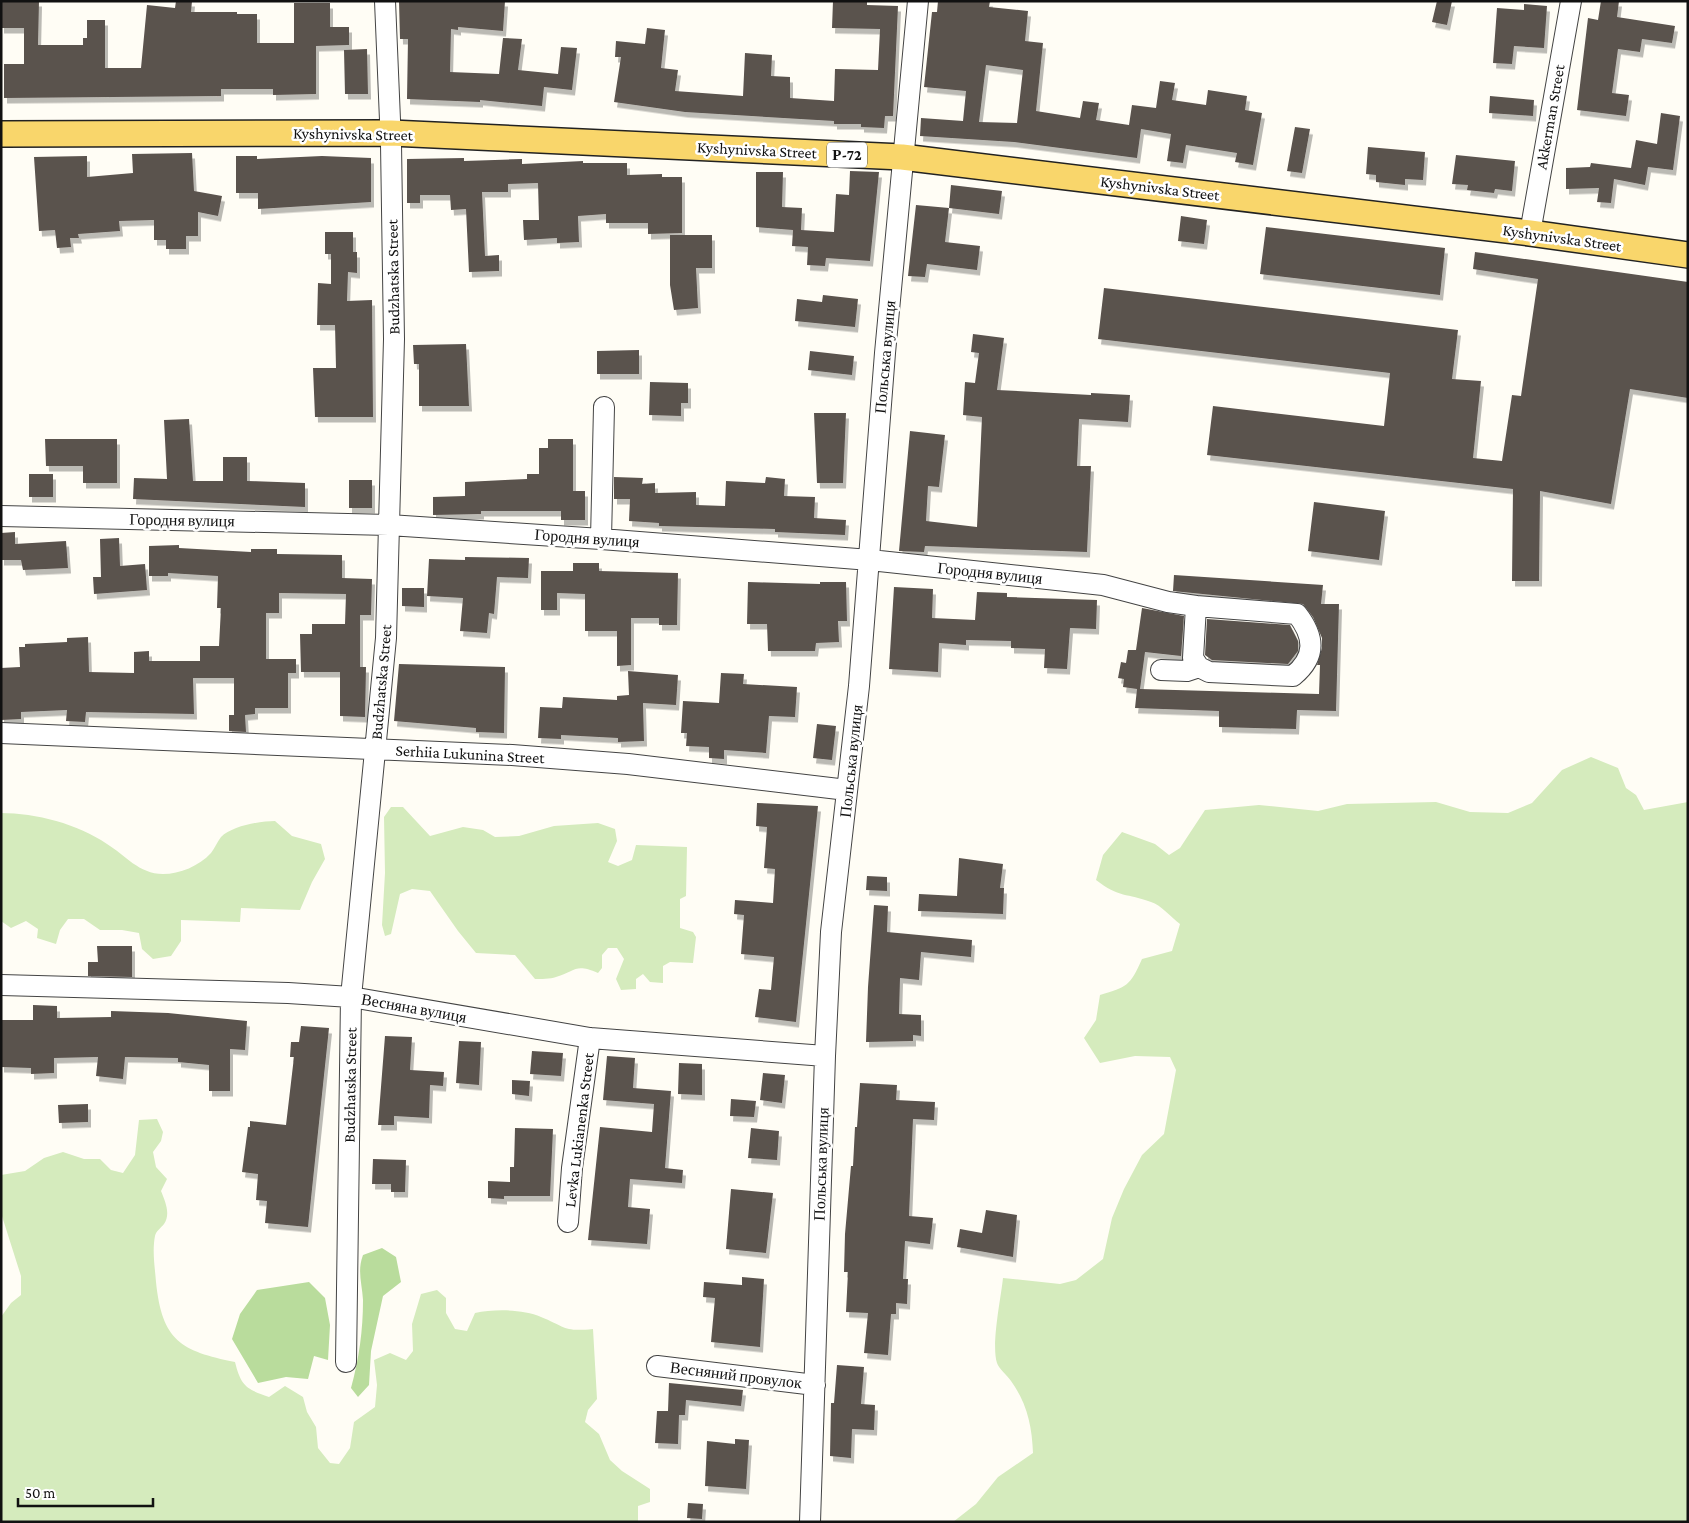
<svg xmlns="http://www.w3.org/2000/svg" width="1689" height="1523" font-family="'Crimson Pro',serif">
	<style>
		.green { fill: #d5ebbd }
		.forest { fill: #b9dc9c }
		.building { fill: #5a524d; fill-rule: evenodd; filter: url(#shadow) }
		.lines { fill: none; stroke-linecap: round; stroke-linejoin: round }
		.minor-casing { stroke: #444; stroke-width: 22 }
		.major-casing { stroke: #222; stroke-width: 28 }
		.minor { stroke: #fff; stroke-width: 20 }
		.major { stroke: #f9d66b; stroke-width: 25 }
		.labels { text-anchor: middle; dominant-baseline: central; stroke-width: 5; stroke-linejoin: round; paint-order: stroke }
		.shield { fill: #fff; stroke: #585858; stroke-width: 1 }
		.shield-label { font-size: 15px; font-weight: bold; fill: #111 }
		.street-label { font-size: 16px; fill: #111; stroke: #fff }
	</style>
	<defs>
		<filter id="shadow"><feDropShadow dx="3" dy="5.5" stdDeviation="0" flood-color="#0004"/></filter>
	</defs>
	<rect width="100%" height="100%" fill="#fffdf5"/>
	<path class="green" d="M1591 757 1618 768 1626 788 1636 795 1644 810 1688 802V1522H953L976 1504 998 1477 1033 1453C1032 1426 1027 1403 1011 1381 1007 1375 999 1369 997 1363 991 1345 1001 1298 1003 1278L1060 1284 1076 1280 1103 1259 1112 1218 1124 1189 1142 1155 1164 1134 1176 1070 1170 1057 1135 1056 1100 1063 1084 1038 1096 1020 1100 995C1127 987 1130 986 1142 959L1172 951 1180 924C1172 918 1161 905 1151 902 1127 893 1119 898 1096 880L1103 855 1122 832 1155 844 1169 855 1180 848 1205 810 1259 805 1318 811 1347 804 1436 802 1470 812 1508 813 1532 803 1562 770Z
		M391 807H403L430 836 463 827 483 830 495 837 519 836 554 826 598 823 615 829 617 841 608 862 618 866 632 860 636 845 687 847 686 896 680 899V928L693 932 696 937 693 963 670 962 663 966V983L650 982 643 974 636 979V989L621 990 616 979 624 959 617 948H608L602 955V968L598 973C575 963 576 971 556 977 550 979 541 979 535 979L515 955 476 953 458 931 430 891 412 889 400 894 391 934 385 936 382 925 385 873 384 817Z
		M1 813C36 813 78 824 107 844 125 855 139 874 163 874 180 874 199 866 211 853 215 848 217 842 221 837 232 826 260 821 275 821L292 836 321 844 325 859 312 882 300 910 241 908 240 922 181 920V941L171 956 153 959 142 949 139 933 122 930H100L84 919H68L60 930 56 944 37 938 38 929 26 921 11 928 1 921Z
		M157 1119 163 1132 161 1141 153 1152 156 1167 167 1179 161 1191C165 1201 171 1214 164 1224 161 1228 156 1231 155 1236 152 1251 155 1268 156 1282 162 1341 181 1351 235 1362 241 1386 246 1389 269 1397L285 1386 303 1397 307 1412 316 1427 318 1448 330 1463 339 1464 350 1448 354 1422 375 1407 377 1385 374 1360 390 1353 406 1360 413 1351 412 1324 421 1294 437 1290 446 1298V1313L455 1329 467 1331 475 1313C494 1309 523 1309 541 1317 566 1327 563 1332 593 1329L597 1399 588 1410 585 1422 599 1434 610 1460 622 1471 650 1489V1502L638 1506V1522H1V1317L11 1303 21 1295V1276L1 1213V1175L25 1171 44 1158 63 1152 84 1159H100L111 1170 123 1173 135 1155 139 1120Z"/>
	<path class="forest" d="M382 1248 396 1257 401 1282 383 1296 371 1351 369 1385 358 1397 351 1388C359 1358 363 1331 363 1300 362 1283 357 1271 363 1255Z
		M309 1282 325 1298 330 1325 328 1360 314 1356 308 1379 286 1377 258 1383 232 1339 240 1314 257 1290Z"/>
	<path class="building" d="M1 1H39L38 45H83V38H87V20H105V68H141L147 5 175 8 176 1H192L191 12H237V14H257V43H294V3H330V27H349V45L316 46V94L273 95V89H221V96L4 98V64H24V28H1Z
		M399 1H505L503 31 458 27V30L451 29 450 72 499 74 503 38 522 39 518 70 558 74 561 47 577 48 572 90 544 87 542 106 480 100V102L407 99 408 39H400Z
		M833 1H867V5L898 6 893 116H885L884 128 861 127V124H834V121L685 112 614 102 621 57H615L616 41 645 44 647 28 665 30 661 68 678 70 675 91 743 96 745 53 772 55 771 76 790 77V98L834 101 835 69 878 70 880 29 832 28Z
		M938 1H990L989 7 1028 11 1025 41 1043 43 1036 111 1080 118 1083 101 1099 103 1096 120 1129 125 1132 105 1156 108 1160 81 1175 83 1172 100 1206 105 1208 90 1247 96 1245 110 1262 113 1253 165 1235 162 1237 153 1186 145 1183 163 1167 161 1171 134 1141 129 1137 158 1014 142 920 136 921 118 963 121 966 91 924 87 932 12H937ZM986 65 1023 70 1017 123 979 122Z
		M1437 1H1452L1447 25 1432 22Z
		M1601 1H1619L1617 17 1675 26 1672 43 1642 39 1640 52 1618 49 1612 93 1629 95 1626 116 1577 110 1588 18 1598 20Z
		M1524 4 1547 6 1544 48 1514 46 1512 64 1493 63 1497 8 1524 10Z
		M367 49 368 94H345L344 50Z
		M1490 96 1534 100 1533 116 1489 113Z
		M1661 113 1680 116 1673 170 1648 167 1645 185 1614 179 1611 203 1597 202 1599 188 1566 189V168L1590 167 1591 163 1631 168 1636 140 1657 144Z
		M1295 127 1310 129 1302 173 1287 171Z
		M1368 147 1425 152 1423 180 1405 179V185L1376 182V175L1366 174Z
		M192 153 194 191 222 196 218 216 198 212V236H186V249H166V240H154V220L119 221 120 231 78 234 79 238H70L71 247 57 248 55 230 39 231 34 157 87 156V177L133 173 132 154Z
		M1456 155 1515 161 1512 191 1495 189 1494 193 1467 190 1468 185 1452 184Z
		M236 156H257V159L322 156 371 158V202L258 209V193H236Z
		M464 158V161L522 159V164L583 161V163H627V175L662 174V177H682V233L648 234V223H606V214L578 216 579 242 557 243V238L524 240 523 220H539L538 183 508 184V192H482L485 256 499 255V271L469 272 466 209 451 210 450 195H420V203H407V159Z
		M850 171 879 172 870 261 826 258 825 266 807 265 808 247 792 246 793 230 756 227V172H783L782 207 802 208 801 230 834 232 836 194 849 195Z
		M951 185 1002 191 999 214 949 208Z
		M916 205 949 208 945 242 980 246 977 270 927 264 925 277 908 276Z
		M1181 216 1207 220 1204 244 1178 241Z
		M1266 227 1445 248 1440 295 1260 274Z
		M325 232H353V252H357V273L348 272 347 301 372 300 373 417H315L313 368H336L335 325H317L318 283 331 284V254H325Z
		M670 235H712V268H696L698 308 674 310 670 285Z
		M1475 252 1688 282V398L1630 389 1611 504 1540 491 1539 581H1512L1513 489 1207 455 1213 406 1384 426 1390 373 1098 339 1104 288 1458 330 1452 379 1481 381 1473 458 1502 461 1512 395 1521 396 1538 279 1473 269Z
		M823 295 858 299 855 327 795 321 797 299 822 302Z
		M973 334 1004 338 997 390 1091 395V393L1130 395 1128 422 1079 419 1077 466H1091L1087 552 925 546 924 552 899 551 910 431 945 435 939 487 928 486 926 521 977 527 982 417 963 415 965 382 975 383 979 353 971 352Z
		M466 344 469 406H419V364H414L413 345Z
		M639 350V374H597V351Z
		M810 351 854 356 852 375 808 370Z
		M650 382 688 383V403H681V416L649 415Z
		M814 413H846L843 483H817Z
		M189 419 193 481H223V457H247V481L305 483V507L133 499 134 478 167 479 164 420Z
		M45 439H117V483H83V466H46Z
		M548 439H573V491H585V520H561V511H481V514L433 515V497L465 496V482L527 479V474H539V448H548Z
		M29 474H53V497H29Z
		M614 477 643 478 642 484 655 483V493L696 492V505L725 506 726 481 765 483 766 477 785 479 784 496 815 497 814 518 846 520 845 535 775 532V529L659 526V523L629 521 630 499H614Z
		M349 480H372V508H349Z
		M1314 502 1385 511 1379 560 1308 551Z
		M15 532V544L66 541 68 568 23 570 21 560H1V533Z
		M119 538 120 566 145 564 147 590 94 594 93 577H101L100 539Z
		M179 545V548L251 552V549H277V554L342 555V578L372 579 371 615H360V667H366L365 717 340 716V672H301L300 634H312V624H345L346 594 279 593V613H266V659H296V673H288V708H255V714L245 715 246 732 229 731V715H234V678H193L194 714 86 712 85 722 66 721 67 710 21 712V719L1 720V668L20 667 19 647H25V644L67 642V638L88 637 89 672 134 673V652L149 651V661H200V646H219L221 608H217L218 576 168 573V576H149V546Z
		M465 557 529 558 528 578 497 577 494 614 489 613 487 633 460 631 463 598 427 596 429 559 465 560Z
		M573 563H599V571L678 573 677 625H659V618H631V665L617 666V631H585V594L557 593V610H541V571H573Z
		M1174 575 1323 585 1321 604H1339L1336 711 1297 710 1296 729 1219 727V711L1135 708 1137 689 1123 687 1124 679 1118 678 1121 662 1126 663 1128 650H1136L1142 608 1184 616 1181 656 1145 652 1140 689 1319 694 1320 665H1317L1322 648V638L1313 617 1303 604 1173 591Z
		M748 582 820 584V582H846L847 621H838L839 642 816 643 815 651H768L767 624H747Z
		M894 587 933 589 932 618 975 620 977 592 1007 593V597L1097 600 1096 629 1070 628 1067 669 1044 668 1045 649 1011 648V641L966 640V645L939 643 938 672 889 669Z
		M402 588H424V607L402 606Z
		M1207 619 1290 625 1298 641V651L1288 664 1212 660 1205 655Z
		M399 664 505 667 504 733 476 732V728L394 721Z
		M628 671 678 675 676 705 643 703 644 741 618 742V738L561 735V739L538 738 540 707 562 708 563 697 617 700V696L629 695Z
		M721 673 744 674 743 684 797 687 795 717 769 716 766 753 724 750V759L709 758V747L686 746 687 733H681L683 701 719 703Z
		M817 724 836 726 832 760 813 758Z
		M757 803 818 806 796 1022 755 1017 759 989 771 990 774 957 741 954 744 915 734 914 735 900 773 903 775 869 764 868 767 827 756 826Z
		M959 858 1003 864 1000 888H1004L1003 914 918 911 919 894 957 896Z
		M867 876 887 877V891L866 890Z
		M874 905 888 906 887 932 972 940 971 957 921 952 919 980 900 978 899 1014 921 1015V1036L913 1035V1041L866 1042 868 987Z
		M97 946H132V977L88 976V962H98Z
		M33 1005 57 1006V1018L111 1017V1011L168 1013 247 1021 245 1050 230 1049V1091H209V1065L178 1062V1058L125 1057 123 1079 96 1076 98 1057 54 1058V1073L31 1074V1068L1 1067V1020H33Z
		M301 1026 329 1028 308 1227 265 1223 267 1201 256 1200 258 1174 242 1172 248 1127H250V1121L286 1125 294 1057H290L291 1042H299Z
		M385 1036 412 1037 410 1070 444 1072 443 1086 430 1085 429 1118 394 1116V1125H378Z
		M459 1041 481 1042 479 1085 456 1083Z
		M532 1051 563 1053 561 1076 530 1074Z
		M607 1056 635 1058 633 1088 671 1091 665 1168 683 1170 682 1183 630 1179 628 1207 650 1209 647 1244 588 1240 600 1127 652 1132 654 1104 603 1100Z
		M679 1063 702 1064V1095L678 1094Z
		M763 1073 785 1075 782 1103 760 1100Z
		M512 1080 530 1081 529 1096 512 1094Z
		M860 1083 897 1085 896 1100 935 1102 934 1120 913 1119 909 1216 933 1218 930 1244 905 1241 903 1279H908L907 1304 896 1303V1314H891L888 1355 864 1353 868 1313 846 1312 848 1272H844L845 1234 851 1166H853L855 1127H857Z
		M731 1099 756 1101 754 1117 730 1116Z
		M88 1104V1122L59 1123 58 1105Z
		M515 1128 553 1129 550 1196H504V1199L488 1198V1181L510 1182V1167H514Z
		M751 1128 779 1131 777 1160 748 1158Z
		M373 1159 406 1160 405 1192H391V1184H372Z
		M731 1189 773 1193 766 1253 726 1249Z
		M986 1210 1017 1215 1013 1257 957 1247 960 1229 982 1233Z
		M742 1277 764 1279 760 1347 711 1342 715 1298 703 1297 704 1282 742 1285Z
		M837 1365 864 1367 861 1404 875 1405 874 1430 852 1429 851 1458 830 1456 831 1403H834Z
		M669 1383 743 1390 741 1406 686 1400 685 1415H679L678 1444 655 1443 657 1411H668Z
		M735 1439 749 1440 746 1489 705 1486 707 1441 735 1444Z
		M688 1503 703 1504 702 1519 687 1518Z"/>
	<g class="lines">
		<g class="minor-casing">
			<path id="minor" d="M1530 233 1571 1
				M1 516 389 525 601 539 870 560 1103 585 1168 602 1196 606 1193 658 1199 667 1209 672 1293 676C1316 657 1315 637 1297 614L1196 606
				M601 539 604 407
				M1161 670 1187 671 1199 667
				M1 733 512 755 628 764 847 790
				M1 985 288 993 351 997 590 1038 825 1056
				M568 1222 572 1168 590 1038
				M346 1362 351 997 386 638 389 525 394 339 391 144 385 1
				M657 1366 815 1385
				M810 1522 825 1056 831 932 859 686 885 353 918 1"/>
		</g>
		<g class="major-casing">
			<path id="major" d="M1 134 391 133 902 157 1530 233 1688 255"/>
		</g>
		<use href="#minor" class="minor"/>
		<use href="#major" class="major"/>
	</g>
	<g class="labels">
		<rect class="shield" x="827" y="142.5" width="40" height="25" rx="4"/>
		<g class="shield-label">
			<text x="847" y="155">Р-72</text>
		</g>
		<g class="street-label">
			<text transform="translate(1550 117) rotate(-80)">Akkerman Street</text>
			<text transform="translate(353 134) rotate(1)">Kyshynivska Street</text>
			<text transform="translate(757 150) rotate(3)">Kyshynivska Street</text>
			<text transform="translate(1160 188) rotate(7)">Kyshynivska Street</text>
			<text transform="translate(1562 238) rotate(8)">Kyshynivska Street</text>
			<text transform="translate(393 277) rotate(-91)">Budzhatska Street</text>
			<text transform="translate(885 357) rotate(-85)">Польська вулиця</text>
			<text transform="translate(182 520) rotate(1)">Городня вулиця</text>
			<text transform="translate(587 538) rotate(4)">Городня вулиця</text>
			<text transform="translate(990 573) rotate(6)">Городня вулиця</text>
			<text transform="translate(381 682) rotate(-85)">Budzhatska Street</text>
			<text transform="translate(470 754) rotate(3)">Serhiia Lukunina Street</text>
			<text transform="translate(851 761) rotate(-84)">Польська вулиця</text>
			<text transform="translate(414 1008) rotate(10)">Весняна вулиця</text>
			<text transform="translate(350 1085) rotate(-89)">Budzhatska Street</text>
			<text transform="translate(579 1130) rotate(-83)">Levka Lukianenka Street</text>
			<text transform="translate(821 1164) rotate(-88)">Польська вулиця</text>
			<text transform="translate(736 1375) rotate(7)">Весняний провулок</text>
		</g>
	</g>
	<rect width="1689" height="1523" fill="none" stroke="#111111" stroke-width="5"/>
	<path d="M18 1498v8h135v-8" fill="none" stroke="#111111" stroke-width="2.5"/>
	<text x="25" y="1498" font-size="15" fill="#111111" stroke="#ffffff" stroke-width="4" paint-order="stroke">50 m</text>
</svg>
